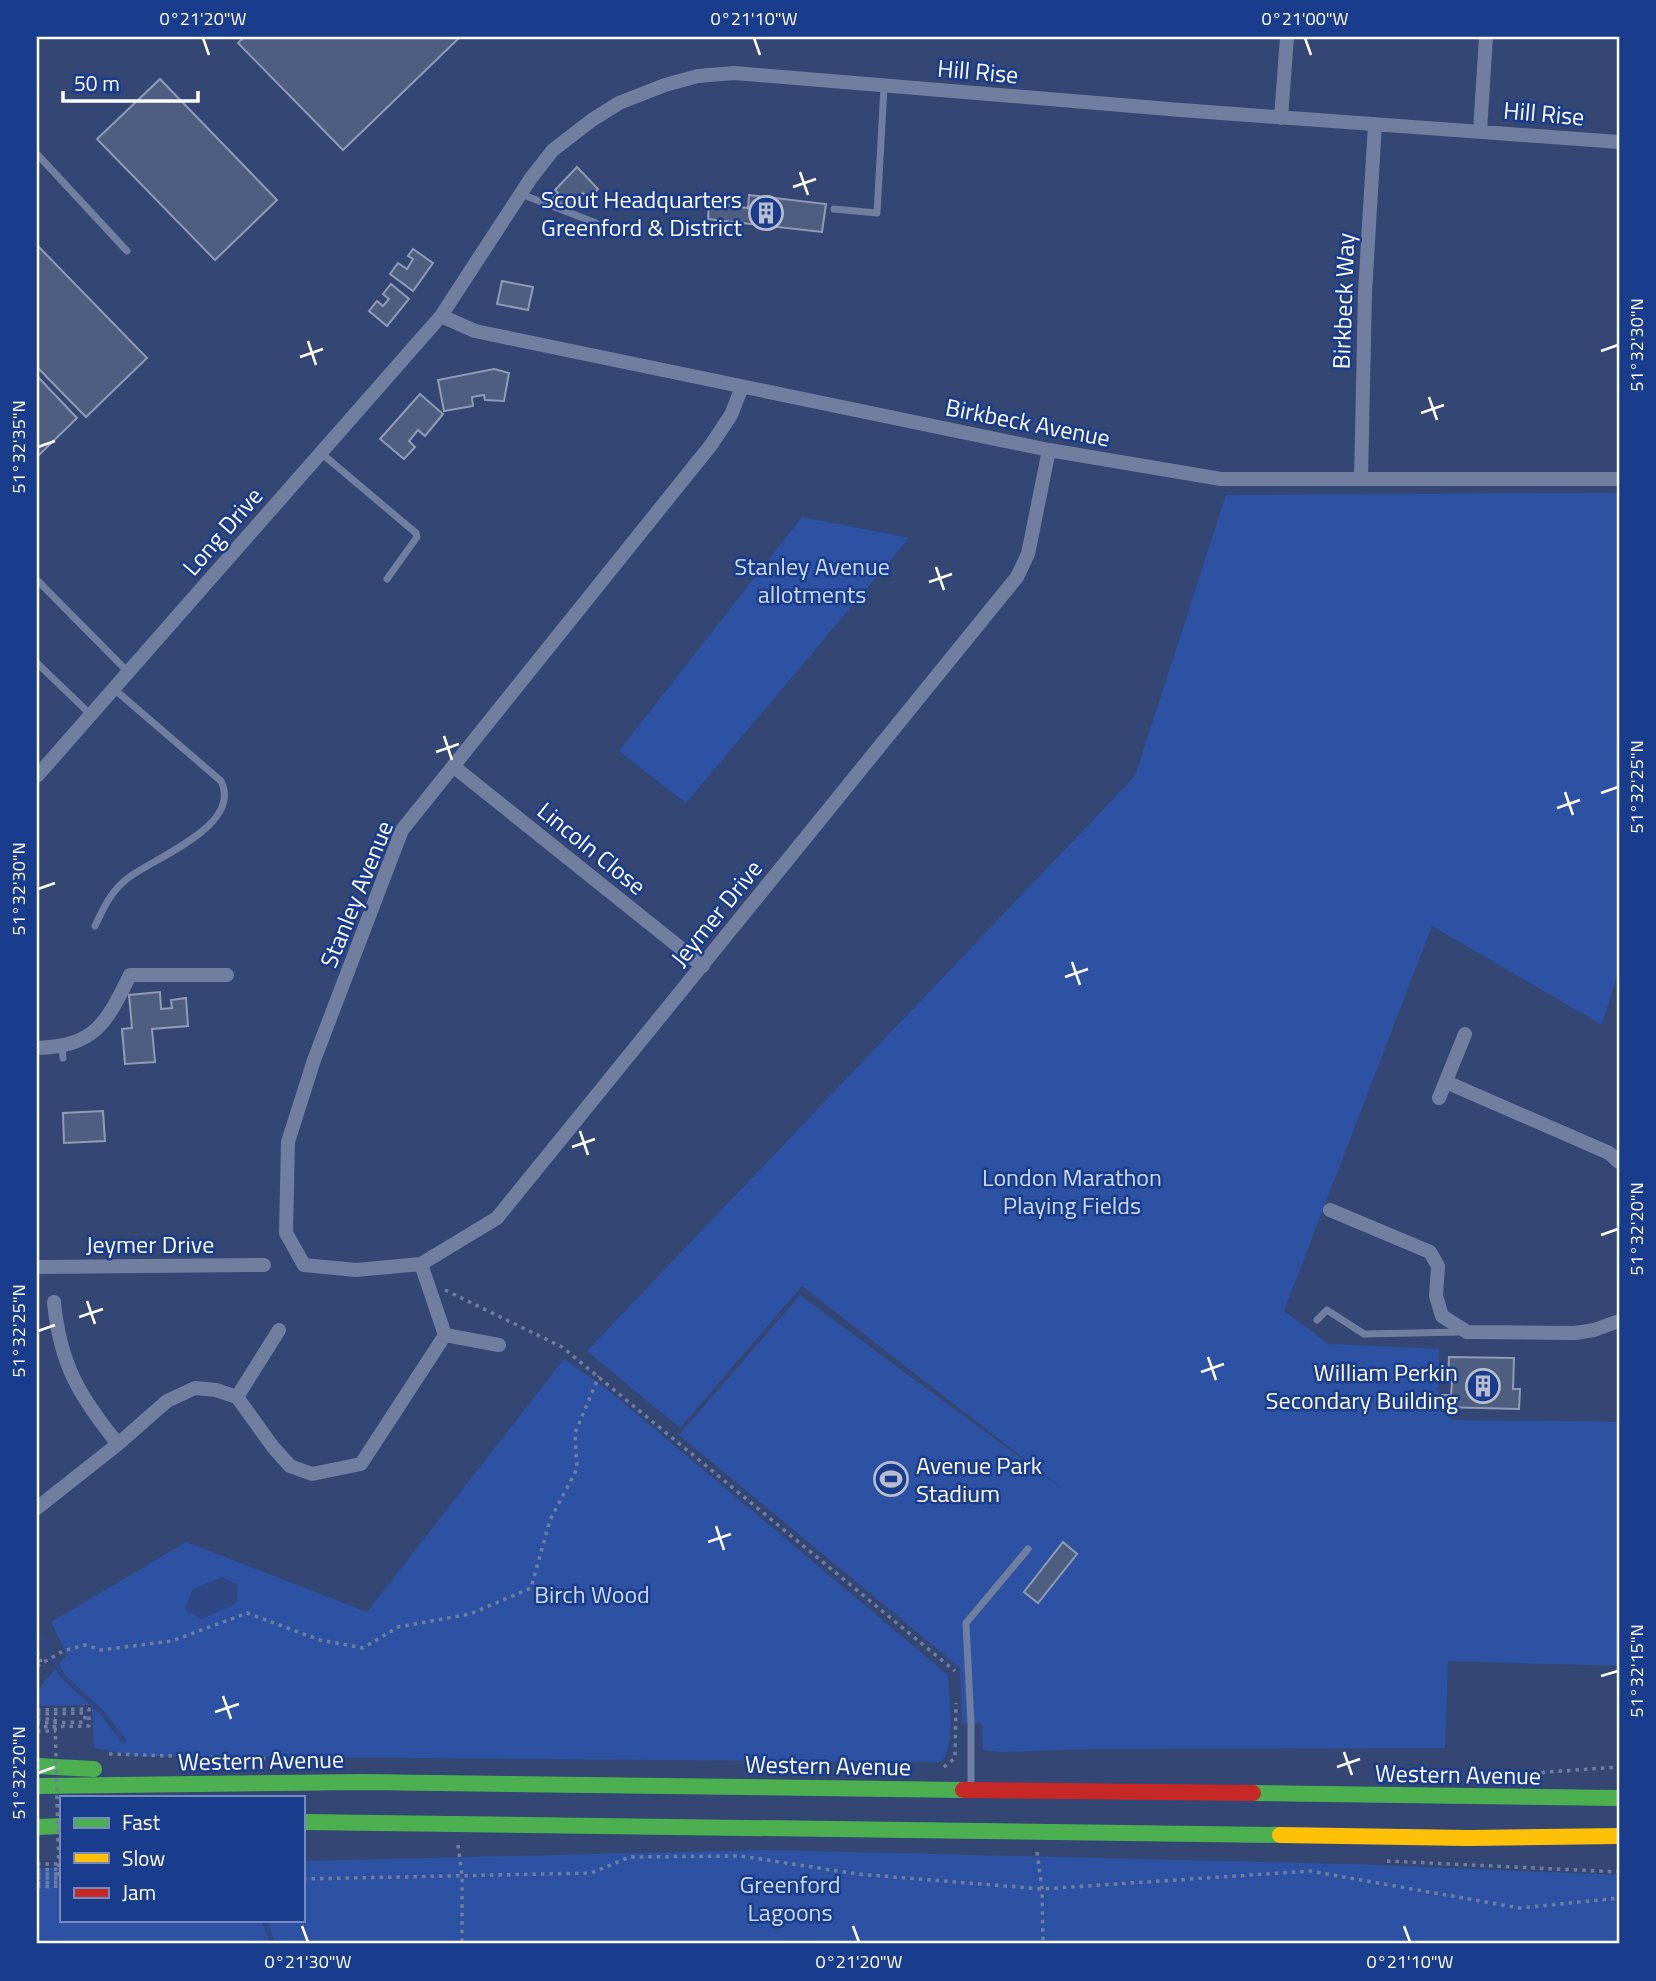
<svg xmlns="http://www.w3.org/2000/svg" width="1656" height="1981" font-family="'Titillium Web',sans-serif">
	<style>
		.green { fill: #2e52a3 }
		.water { fill: #2f4782 }
		.lines { fill: none; stroke-linecap: round; stroke-linejoin: round }
		.stream { stroke: #2f4782; stroke-width: 5 }
		.building { fill: #4e5e81; stroke: #909bb5; stroke-width: 2 }
		.path { stroke: #707f9f; stroke-width: 3.5; stroke-dasharray: 3.5 5; stroke-linecap: butt }
		.lane { stroke: #707f9f; stroke-width: 7 }
		.street { stroke: #707f9f; stroke-width: 14 }
		.fast { stroke: #4caf50; stroke-width: 16 }
		.slow { stroke: #ffc107; stroke-width: 16 }
		.jam { stroke: #c62828; stroke-width: 16 }
		.path-bridge { stroke: #707f9f; stroke-width: 3.5; stroke-dasharray: 3.5 5; stroke-linecap: butt }
		.ticks { fill: none; stroke: #fff; stroke-width: 2.5 }
		.labels { text-anchor: middle; dominant-baseline: central; stroke-width: 5; stroke-linejoin: round; paint-order: stroke }
		.street-label { font-size: 24px; fill: #fff; stroke: #1a3c8d }
		.poi-label { font-size: 24px; fill: #fff; stroke: #1a3c8d; text-anchor: end }
		.park-label { font-size: 24px; fill: #cddbfa; stroke: #1a3c8d }
		.neatline { fill: none; stroke: #fff; stroke-width: 2.5 }
		.ticks-label { font-size: 18px; text-anchor: middle; fill: #fff }
	</style>
	<rect width="100%" height="100%" fill="#344673"/>
	<path class="green" d="M1619 493V969L1602 1025 1432 926 1284 1311 1329 1344 1439 1349 1438 1409 1452 1420 1619 1422V1666L1448 1661 1445 1748 1092 1749 1000 1752 983 1750 982 1723 962 1724 960 1668 679 1435 800 1295 1071 1495 802 1286 680 1428 587 1351 1135 776 1226 495Z
		M802 517 909 538 686 803 619 751Z
		M564 1359 608 1390 948 1675C949 1696 956 1748 941 1762L139 1756 94 1748 92 1705 37 1706V1691L67 1655 51 1622 186 1542 367 1612Z
		M765 1850 1349 1864 1619 1875V1944H37V1868H61V1920H303V1861Z"/>
	<path class="water" d="M221 1577 238 1584 237 1603 202 1619 185 1610 192 1590Z"/>
	<g class="lines">
		<path class="stream" d="M42 1637 62 1675 103 1714 124 1741
			M264 1920 272 1941 276 1944"/>
	</g>
	<path class="building" d="M244 37H460L343 150 238 43Z
		M160 79 277 200 215 260 97 139Z
		M577 167 598 189 589 199 583 193 569 207 551 200 558 193 555 190Z
		M749 195 826 204 822 232 708 219 709 203 748 208Z
		M37 245 147 358 86 417 37 367Z
		M413 249 433 263 413 291 390 274 398 263 407 269 413 259 408 256Z
		M502 281 533 287 528 310 497 304Z
		M391 284 409 299 387 326 369 311 377 301 383 306 389 299 383 294Z
		M494 369 509 373 504 401 485 400 484 395 472 397 473 406 444 411 438 380Z
		M37 376 77 418 37 457Z
		M420 394 443 414 425 436 418 430 409 441 415 447 404 459 380 439Z
		M160 992 161 1009 172 1008 171 1000 186 998 188 1026 152 1029 155 1062 125 1064 122 1029 132 1028 129 995Z
		M103 1111 105 1141 64 1143 63 1113Z
		M1449 1357 1514 1358 1513 1389H1520L1519 1409 1441 1407 1442 1395H1451L1452 1382H1448Z
		M1063 1542 1077 1554 1038 1603 1024 1592Z"/>
	<g class="lines">
		<path class="path" d="M445 1290 562 1347 955 1671
			M37 1651 41 1662
			M37 1666 63 1651 85 1645 101 1650 172 1641 247 1613 320 1640 363 1648 398 1627 470 1614 531 1588 550 1520 577 1469 575 1433 599 1376
			M37 1710 89 1709V1726L37 1727
			M37 1714 85 1713V1722L37 1723
			M37 1719H55
			M37 1731H56
			M109 1754 276 1759
			M944 1767 955 1758 956 1703
			M1533 1773 1619 1767
			M458 1845 462 1876V1944
			M1037 1852 1042 1889 1043 1944
			M1387 1861 1619 1872
			M37 1864H58
			M37 1870 61 1869
			M37 1874H61
			M37 1878H59
			M303 1879 591 1873 630 1857 741 1856 857 1874 1042 1889 1310 1871 1520 1908 1619 1898
			M37 1883 61 1882
			M37 1887 61 1886"/>
		<path class="lane" d="M37 154 127 251
			M521 194 596 223
			M834 209 877 213 884 87
			M321 453 416 533 417 537 387 579
			M37 580 128 672
			M37 663 90 714
			M95 926C104 907 111 891 128 878 156 857 243 825 221 781L114 689
			M62 1047 63 1058
			M1317 1320 1327 1310 1364 1334 1462 1332
			M971 1786V1724L966 1623 1028 1549"/>
		<path class="street" d="M1281 118 1287 37
			M1480 131 1486 37
			M441 316 475 331 1049 450 1221 479H1619
			M742 387 731 415 711 445 402 830 314 1060 288 1142 286 1233 304 1265 356 1270 421 1264 497 1218 1017 577 1028 554 1049 450
			M1361 479 1365 293 1375 124
			M453 766 703 966
			M37 776 441 316 531 178 553 150 592 120 619 103 665 85 698 76 734 73 1181 110 1619 142
			M37 1048C96 1046 106 1023 130 975H227
			M1446 1082 1609 1153 1619 1162
			M1439 1098 1465 1034
			M1330 1210 1430 1252 1438 1266 1436 1296 1442 1316 1467 1332 1575 1333 1594 1330 1619 1321
			M37 1267 264 1265
			M54 1302C60 1364 79 1396 118 1444
			M445 1335 499 1345
			M237 1397 279 1330
			M37 1508 118 1444 167 1401 195 1388 216 1390 237 1397 273 1447 290 1466 312 1474 361 1464 445 1335 421 1264"/>
		<path class="fast" d="M37 1766 94 1769
			M37 1786 362 1782 963 1790
			M1253 1793 1619 1798
			M303 1822 1280 1835
			M37 1827 61 1826"/>
		<path class="slow" d="M1280 1835 1468 1838 1619 1836"/>
		<path class="jam" d="M963 1790 1253 1793"/>
		<path class="path-bridge" d="M55 1719 59 1878"/>
	</g>
	<path class="ticks" d="M203 38 209 55M754 38 760 55M1305 38 1311 55M800 172 808 195M793 187 816 179M308 341 316 365M1601 351 1618 345M300 357 323 349M1429 397 1437 420M1421 413 1444 405M38 447 55 441M936 567 944 590M929 582 952 574M444 736 452 760M436 752 459 744M1565 792 1573 815M1601 793 1618 787M1557 808 1580 800M38 889 55 883M1072 962 1080 985M1065 977 1088 969M580 1131 588 1155M572 1147 595 1139M1601 1235 1618 1229M87 1301 95 1324M79 1317 103 1309M38 1331 55 1325M1208 1357 1216 1380M1201 1372 1224 1364M716 1526 724 1550M708 1542 731 1534M1601 1676 1618 1671M223 1696 231 1719M215 1712 239 1704M1344 1752 1352 1775M1337 1767 1360 1759M38 1773 55 1767M302 1926 308 1942M853 1926 859 1942M1404 1926 1410 1942"/>
	<defs>
		<g id="building-ring" transform="scale(1.75)"><circle r="9.5" fill="#1a3c8d" stroke="#b8bece" stroke-width="1.5"/><path d="M-4-6H4V6H1V3H-1V6H-4ZM-2.5-4.3h1.7v1.8h-1.7ZM.8-4.3h1.7v1.8H.8ZM-2.5-1h1.7V.8h-1.7ZM.8-1h1.7V.8H.8Z" fill="#b8bece"/></g>
		<g id="stadium-ring" transform="scale(1.75)"><circle r="9.5" fill="#1a3c8d" stroke="#b8bece" stroke-width="1.5"/><path d="M0-5a6.5 5 0 1 0 0 10a6.5 5 0 1 0 0-10ZM-3.5-1.8h7v3.6h-7Z" fill="#b8bece"/></g>
	</defs>
	<g fill-rule="evenodd">
		<use href="#building-ring" x="766" y="213"/>
		<use href="#building-ring" x="1483" y="1386"/>
		<use href="#stadium-ring" x="891" y="1479"/>
	</g>
	<g class="labels">
		<g class="street-label">
			<text transform="translate(978 71) rotate(5)">Hill Rise</text>
			<text transform="translate(1544 113) rotate(5)">Hill Rise</text>
			<text transform="translate(1343 301) rotate(-88)">Birkbeck Way</text>
			<text transform="translate(1028 422) rotate(11)">Birkbeck Avenue</text>
			<text transform="translate(222 531) rotate(-49)">Long Drive</text>
			<text transform="translate(592 848) rotate(39)">Lincoln Close</text>
			<text transform="translate(356 894) rotate(-68)">Stanley Avenue</text>
			<text transform="translate(716 913) rotate(-51)">Jeymer Drive</text>
			<text x="150" y="1244">Jeymer Drive</text>
			<text transform="translate(261 1760) rotate(-1)">Western Avenue</text>
			<text transform="translate(828 1765) rotate(1)">Western Avenue</text>
			<text transform="translate(1458 1774) rotate(1)">Western Avenue</text>
		</g>
		<g class="poi-label">
			<text x="742" y="199">Scout Headquarters<tspan x="742" dy="28">Greenford &amp; District</tspan></text>
			<text x="1458" y="1372">William Perkin<tspan x="1458" dy="28">Secondary Building</tspan></text>
			<text x="916" y="1465" text-anchor="start">Avenue Park<tspan x="916" dy="28">Stadium</tspan></text>
		</g>
		<g class="park-label">
			<text x="812" y="566">Stanley Avenue<tspan x="812" dy="28">allotments</tspan></text>
			<text x="1072" y="1177">London Marathon<tspan x="1072" dy="28">Playing Fields</tspan></text>
			<text x="592" y="1594">Birch Wood</text>
			<text x="790" y="1884">Greenford<tspan x="790" dy="28">Lagoons</tspan></text>
		</g>
	</g>
	<rect width="1656" height="1981" fill="none" stroke="#1a3c8d" stroke-width="77"/>
	<rect x="60" y="1796" width="245" height="126" fill="#1a3c8d" stroke="#768abb" stroke-width="2"/>
	<rect x="74" y="1818" width="35" height="10" fill="#4caf50" stroke="#768abb" stroke-width="2"/>
	<text x="122" y="1830" font-size="21" fill="#ffffff">Fast</text>
	<rect x="74" y="1853" width="35" height="10" fill="#ffc107" stroke="#768abb" stroke-width="2"/>
	<text x="122" y="1866" font-size="21" fill="#ffffff">Slow</text>
	<rect x="74" y="1888" width="35" height="10" fill="#c62828" stroke="#768abb" stroke-width="2"/>
	<text x="122" y="1900" font-size="21" fill="#ffffff">Jam</text>
	<path d="M63 91v10h135v-10" fill="none" stroke="#ffffff" stroke-width="3.5"/>
	<text x="74" y="91" font-size="21" fill="#ffffff" stroke="#1a3c8d" stroke-width="5" paint-order="stroke">50 m</text>
	<rect x="38" y="38" width="1580" height="1904" class="neatline"/>
	<g class="ticks-label">
		<text x="203" y="25">0°21'20"W</text>
		<text x="754" y="25">0°21'10"W</text>
		<text x="1305" y="25">0°21'00"W</text>
		<text transform="translate(1637 345) rotate(-90)" y="6">51°32'30"N</text>
		<text transform="translate(19 447) rotate(-90)" y="6">51°32'35"N</text>
		<text transform="translate(1637 787) rotate(-90)" y="6">51°32'25"N</text>
		<text transform="translate(19 889) rotate(-90)" y="6">51°32'30"N</text>
		<text transform="translate(1637 1229) rotate(-90)" y="6">51°32'20"N</text>
		<text transform="translate(19 1331) rotate(-90)" y="6">51°32'25"N</text>
		<text transform="translate(1637 1671) rotate(-90)" y="6">51°32'15"N</text>
		<text transform="translate(19 1773) rotate(-90)" y="6">51°32'20"N</text>
		<text x="308" y="1968">0°21'30"W</text>
		<text x="859" y="1968">0°21'20"W</text>
		<text x="1410" y="1968">0°21'10"W</text>
	</g>
</svg>
